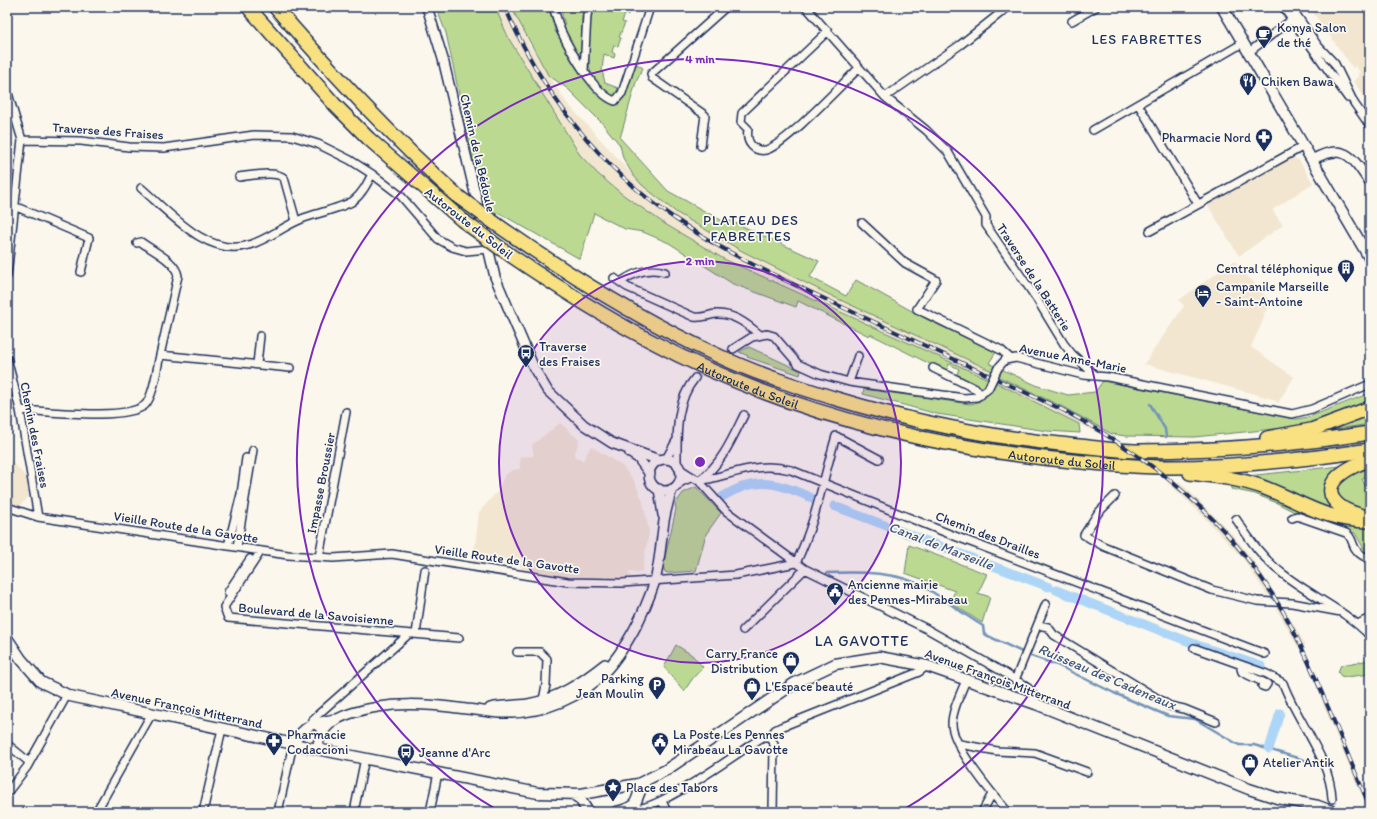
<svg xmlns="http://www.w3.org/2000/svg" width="1377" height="819" font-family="Itim,sans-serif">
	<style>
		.built { fill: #f2e6d0 }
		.green { fill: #bcd991; stroke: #6c8478 }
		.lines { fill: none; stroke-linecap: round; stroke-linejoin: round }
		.stream { stroke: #7293ba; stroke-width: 2.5 }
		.canal { stroke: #acd5f7; stroke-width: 9 }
		.minor-tunnel { stroke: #cecfd0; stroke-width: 7; stroke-dasharray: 7 3.5; stroke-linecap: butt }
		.minor-casing { stroke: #1b2f5e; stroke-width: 10 }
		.tertiary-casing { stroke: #1b2f5e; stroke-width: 12 }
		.secondary-casing { stroke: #1b2f5e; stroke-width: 13 }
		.motorway-casing { stroke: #1b2f5e; stroke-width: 16 }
		.minor { stroke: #fbf7ec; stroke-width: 7 }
		.tertiary { stroke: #fbf7ec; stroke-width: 9 }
		.secondary { stroke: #fbf7ec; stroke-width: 10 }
		.motorway { stroke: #f9e181; stroke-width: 13 }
		.rail-casing { stroke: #1b2f5e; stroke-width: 4 }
		.rail { stroke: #fbf7ec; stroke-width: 2.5; stroke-dasharray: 8; stroke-linecap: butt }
		.minor-bridge-casing { stroke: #1b2f5e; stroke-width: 10; stroke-linecap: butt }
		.motorway-bridge-casing { stroke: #1b2f5e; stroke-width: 16; stroke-linecap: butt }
		.minor-bridge { stroke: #fbf7ec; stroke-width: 7 }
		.motorway-bridge { stroke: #f9e181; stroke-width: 13 }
		.ring { fill: none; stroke: #7b2cbf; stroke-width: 2 }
		.labels { text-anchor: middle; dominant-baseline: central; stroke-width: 3.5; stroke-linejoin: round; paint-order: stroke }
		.poi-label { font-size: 13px; fill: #1b2f5e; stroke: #fbf7ec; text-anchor: start }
		.street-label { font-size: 13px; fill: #1b2f5e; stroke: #fbf7ec }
		.neighbourhood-label { font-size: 14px; letter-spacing: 1px; fill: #1b2f5e; stroke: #fbf7ec }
		.water-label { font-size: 14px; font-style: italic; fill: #3f5884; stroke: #fbf7ec }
		.quarter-label { font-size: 15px; letter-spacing: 1px; fill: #1b2f5e; stroke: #fbf7ec }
		.centre { fill: #7b2cbf; stroke: #fbf7ec; stroke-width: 2 }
		.ring-label { font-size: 12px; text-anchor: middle; font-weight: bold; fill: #7b2cbf; stroke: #fbf7ec; stroke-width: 3.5; stroke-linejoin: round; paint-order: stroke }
	</style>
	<rect width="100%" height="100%" fill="#fbf7ec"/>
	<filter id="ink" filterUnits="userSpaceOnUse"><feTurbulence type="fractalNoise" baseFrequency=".025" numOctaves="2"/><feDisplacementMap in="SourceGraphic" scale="8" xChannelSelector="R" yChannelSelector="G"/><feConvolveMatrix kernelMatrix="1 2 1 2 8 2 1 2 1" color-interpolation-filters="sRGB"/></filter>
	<g filter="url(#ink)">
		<path class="built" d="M495 7H511L531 47 566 102 642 185 677 213 742 251 834 297 992 371 988 379 724 259 665 224 622 194 598 174 580 155 509 39Z
			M1309 7H1370V104L1353 81 1359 77 1358 74 1360 72 1355 66 1353 68Z
			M1291 158 1299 160 1313 183 1272 210 1283 225 1239 256 1207 204Z
			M1234 261 1273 304 1263 314 1265 316 1251 347 1294 377 1278 403 1273 399 1144 364 1184 306 1179 300Z
			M997 376 1063 407 1112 434 1097 433 995 382Z
			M560 423 579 440 574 456 583 461 591 446 622 466 634 481 643 502 649 532 642 571 635 573 630 571 628 573 631 576 626 578 560 576 523 571 518 563 485 559 480 563 473 562 479 512 497 492 505 475 513 470 520 469V457L534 456 532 445Z
			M7 451 9 454 7 456 27 478 29 497 19 506 7 501Z
			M1166 481 1180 482 1234 536 1253 560 1275 594 1267 595 1244 560 1197 510Z
			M1276 608 1285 609 1306 646 1298 647Z
			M1322 702 1328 703 1366 792 1359 789Z"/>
		<path class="green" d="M436 7H495L509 39 580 155 598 174 622 194 665 224 724 259 988 379 984 387H979L957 374 959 369 949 364 946 372 870 334 869 336 800 302 798 301 796 307 733 284 669 243 643 232 625 229 594 213 580 259 499 213 496 214 482 201 446 33Z
			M511 7H549L555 31 595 90 604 99 612 103 637 64 643 68 636 82 620 138 668 191 728 224 729 220 819 261 810 277 846 296 856 280 928 320 996 352 989 363 994 366 992 371 834 297 742 251 677 213 642 185 633 175 623 158 620 145 602 123 568 89 548 75Z
			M560 7 584 9 582 18 581 52 578 54 563 30 562 26 565 25Z
			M594 7H627L626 10 629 11 628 15 625 14 622 22 625 23 619 37 621 38 618 46 614 45 612 52 615 54 614 58 604 54 602 70 605 83 618 88 615 96C605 95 594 81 591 72 586 60 589 19 594 7Z
			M749 347 801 371 800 375 747 357 748 356 739 352Z
			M1001 369 1038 386 1068 395 1095 392 1103 381 1296 419 1309 417 1370 393V402L1314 425 1194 437 1126 436 1112 434 1063 407 997 376Z
			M995 382 1079 424 1080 433 1047 431 937 414 863 394 864 389 970 404C984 402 989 393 995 382Z
			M1370 411V424L1324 431Z
			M1341 466 1337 469 1327 498 1330 512 1247 476Z
			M1370 467V474L1362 479 1370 495V512C1354 512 1339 504 1336 487L1347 473Z
			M1231 485 1250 487 1338 523 1370 529V554H1367L1355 533 1308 519 1277 503 1255 494 1231 489Z
			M696 487 721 513 706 534 696 571 668 573 665 572 663 566 676 509 675 504 683 493Z
			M909 545 987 574 978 593 990 597 982 623 950 602 955 591 905 573Z
			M676 645 692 655 703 667 693 678 684 691 664 667Z
			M1370 660V674L1346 677 1341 676 1338 672 1341 665Z"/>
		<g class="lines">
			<path class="stream" d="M1150 404 1165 429 1166 437
				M827 573C860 572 898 571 926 588 946 600 963 614 983 626L984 634 1024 653
				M1028 655 1057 665 1114 693 1168 716 1195 719 1239 745H1254L1311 762"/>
			<path class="canal" d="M722 497C757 475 778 483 814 499
				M834 506 1049 587
				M1056 590 1200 646 1261 666
				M1269 749 1280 713"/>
			<path class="minor-tunnel" d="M695 378 733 349"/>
			<g class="minor-casing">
				<path id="minor" d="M553 7C556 15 558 23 561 31 570 50 594 94 615 101L622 93 650 7
					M806 7 885 97 926 130 948 152 986 217V225L1036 298 1064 344 1072 354 1095 375
					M1283 7 1348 98
					M1291 7 1318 46 1335 64 1354 103 1370 126
					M1072 21 1096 7
					M828 31 742 113 741 122 748 129C747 135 747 141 752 146 756 150 761 151 766 150 786 144 841 85 859 68
					M1249 52 1294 18
					M584 70 587 15 590 7
					M7 90 22 140 7 276
					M885 97 960 45 1008 7
					M1138 104 1198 204
					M1093 130 1243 43
					M22 140 81 141 129 147 164 148 254 135 292 136 318 144 350 160 372 174 401 196 438 239 452 247 466 251 488 249
					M701 146 705 115 652 78 651 74 726 7
					M239 177C249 176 276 170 284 178L296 221
					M141 188C170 213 208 258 249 245 269 239 285 225 304 218 315 214 344 207 353 201 362 194 367 184 372 174
					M14 208H19L89 238 81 272
					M862 223 905 263 936 280 917 309 1001 350 1010 358
					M1150 231 1304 146
					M137 243 141 242C153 251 176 261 178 276L160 355
					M614 278 627 287 694 317C703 318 708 315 716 314 733 313 747 324 759 334
					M621 282C633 273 649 267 665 272
					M733 349 752 337 767 334 774 336 798 364 820 374 849 382 964 398 977 397 988 389
					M7 358 20 410 38 517
					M257 364 260 336
					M933 368 976 389 981 395
					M998 368 1005 360 1016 358 1083 375 1108 377 1292 414 1312 409 1370 384
					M849 382 858 356
					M20 410C46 411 126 421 145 405 154 396 157 367 160 355L290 368
					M666 459 676 441
					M677 464C677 435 675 402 695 378
					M680 469 699 481 726 511 805 569 927 629 1003 672 1028 688 1034 696 1036 704
					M701 479C721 465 733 437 744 415
					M699 481C733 475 755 461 791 470L952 535 1265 654
					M679 483 693 477
					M1115 496 1098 513 1084 535 1103 546 1212 590 1257 601 1292 603 1341 612
					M7 507 38 517 288 555 333 558 392 554 568 582 622 583 736 575 796 563
					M1292 518 1297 516 1346 533C1356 539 1348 549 1367 558L1370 557
					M1236 519C1250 540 1263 559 1283 574 1312 597 1344 609 1370 636
					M228 546 241 494 246 458
					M237 547 253 450
					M261 551 224 607 228 618 459 638
					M319 557 346 412
					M796 563C816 522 823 479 836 436L879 459
					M228 592 250 559
					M1358 624 1370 618
					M1038 625 1048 627 1054 635 1170 706 1184 709 1216 722
					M743 630 805 569
					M416 634 425 570
					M1194 648 1267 674 1283 683C1296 720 1331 759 1332 799
					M517 652H540L547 659 546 685 543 700
					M1244 666 1241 669 1242 672 1267 684 1265 687 1262 686
					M966 680C961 693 952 710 952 724 952 746 993 795 1008 812
					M1015 680 1046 604
					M322 731 313 723V719L409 634
					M770 737 775 730 781 727 919 672 927 666
					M770 737 774 744 773 812
					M7 744 29 762
					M960 744 997 751 1035 753 1087 772
					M7 793 27 767 67 695
					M662 801 667 812
					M632 808C653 815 736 754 758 740L763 737H770
					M96 812 151 715
					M203 812 222 729
					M278 812 293 744
					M354 812 365 758
					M430 812 438 773
					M982 812 992 794"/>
			</g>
			<g class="tertiary-casing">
				<path id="tertiary" d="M427 7 443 59 495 277 534 368 547 390 584 425 612 443 659 460
					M1312 160C1344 142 1352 156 1370 183
					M630 453 638 458 650 474
					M649 475a16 16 0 1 1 32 0a16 16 0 1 1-32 0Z
					M659 489 663 515
					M490 708C502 705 515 706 528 704 557 699 581 683 605 664
					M293 744C304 724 314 723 335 719
					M317 749C320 728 333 719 352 713 389 701 428 704 466 709 481 710 496 714 511 713 544 712 581 698 604 673 627 647 644 614 655 581 660 561 661 541 664 521 666 510 669 499 672 489"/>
			</g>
			<g class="secondary-casing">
				<path id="secondary" d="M1222 7 1370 259
					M7 638 21 659 41 682 70 696 317 749 538 793 581 794 638 784 666 770 795 683 835 664 879 657 927 666 1036 704 1249 789 1277 798 1318 806 1334 812
					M573 794 580 799 588 812
					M616 812C644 806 632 799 646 780"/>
			</g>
			<g class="motorway-casing">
				<g id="motorway">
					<path d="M248 7 335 105 369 139 462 220"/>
					<path d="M275 7C334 74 393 139 460 198"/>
					<path d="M496 224C567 274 640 320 719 356 757 374 798 387 837 399 916 423 987 437 1069 445 1092 447 1116 451 1139 451 1216 451 1293 445 1370 433"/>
					<path id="s1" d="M500 248C548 281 597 313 649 340 779 410 925 447 1072 461 1103 464 1136 467 1168 467 1236 467 1303 460 1370 450"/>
					<path d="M1267 438 1311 430 1370 408"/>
					<path d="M1190 473C1215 476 1242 479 1265 488 1306 504 1323 520 1370 521"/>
					<path d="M1365 517C1357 514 1348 512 1341 507 1312 485 1351 465 1370 460"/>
				</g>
			</g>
			<use href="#minor" class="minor"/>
			<use href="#tertiary" class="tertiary"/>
			<use href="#secondary" class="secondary"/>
			<use href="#motorway" class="motorway"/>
			<g class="rail-casing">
				<path id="rail" d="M505 7C541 92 600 168 677 220 732 258 796 285 857 314 925 346 994 378 1063 410 1167 466 1250 538 1301 646 1326 699 1347 754 1370 807"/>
			</g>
			<use href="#rail" class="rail"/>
			<g class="minor-bridge-casing">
				<path id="minor-bridge" d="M988 389 998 368"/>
			</g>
			<g class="motorway-bridge-casing">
				<path id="motorway-bridge" d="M460 198 496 224
					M462 220 500 248"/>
			</g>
			<use href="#minor-bridge" class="minor-bridge"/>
			<use href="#motorway-bridge" class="motorway-bridge"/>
		</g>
	</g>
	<circle cx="700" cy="462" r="201" fill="#7b2cbf" fill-opacity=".12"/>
	<g class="ring">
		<circle cx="700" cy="462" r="201"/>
		<path d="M499 811A403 403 0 1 1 901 811"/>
	</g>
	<defs>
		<g id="cafe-pin" transform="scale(0.9)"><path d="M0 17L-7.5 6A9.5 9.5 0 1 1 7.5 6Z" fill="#1b2f5e" stroke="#fbf7ec"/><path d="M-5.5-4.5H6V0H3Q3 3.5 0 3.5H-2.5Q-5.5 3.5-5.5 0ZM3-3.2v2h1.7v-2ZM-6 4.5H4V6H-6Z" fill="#fff"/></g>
		<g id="restaurant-pin" transform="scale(0.9)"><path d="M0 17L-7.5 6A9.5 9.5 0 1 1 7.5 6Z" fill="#1b2f5e" stroke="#fbf7ec"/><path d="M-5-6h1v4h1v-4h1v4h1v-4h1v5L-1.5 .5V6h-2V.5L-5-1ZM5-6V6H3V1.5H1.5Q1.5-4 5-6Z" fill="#fff"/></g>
		<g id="pharmacy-pin" transform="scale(0.9)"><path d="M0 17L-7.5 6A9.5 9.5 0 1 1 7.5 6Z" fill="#1b2f5e" stroke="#fbf7ec"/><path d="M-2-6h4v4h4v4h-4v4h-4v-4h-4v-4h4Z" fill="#fff"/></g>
		<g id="building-pin" transform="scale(0.9)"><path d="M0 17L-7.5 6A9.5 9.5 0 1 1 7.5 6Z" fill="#1b2f5e" stroke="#fbf7ec"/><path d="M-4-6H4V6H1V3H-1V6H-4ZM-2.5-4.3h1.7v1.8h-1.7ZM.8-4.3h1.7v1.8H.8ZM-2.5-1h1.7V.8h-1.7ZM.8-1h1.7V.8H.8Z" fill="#fff"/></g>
		<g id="hotel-pin" transform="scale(0.9)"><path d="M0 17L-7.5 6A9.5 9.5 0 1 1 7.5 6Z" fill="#1b2f5e" stroke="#fbf7ec"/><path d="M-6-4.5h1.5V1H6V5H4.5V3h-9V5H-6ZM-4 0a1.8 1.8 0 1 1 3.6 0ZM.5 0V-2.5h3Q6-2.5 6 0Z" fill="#fff"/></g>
		<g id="bus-pin" transform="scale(0.9)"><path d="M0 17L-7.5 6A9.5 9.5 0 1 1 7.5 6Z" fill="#1b2f5e" stroke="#fbf7ec"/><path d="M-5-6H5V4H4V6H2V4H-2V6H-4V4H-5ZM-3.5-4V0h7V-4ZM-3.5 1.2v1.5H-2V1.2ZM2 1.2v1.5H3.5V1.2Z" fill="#fff"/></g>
		<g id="civic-pin" transform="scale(0.9)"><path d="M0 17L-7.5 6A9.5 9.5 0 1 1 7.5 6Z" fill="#1b2f5e" stroke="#fbf7ec"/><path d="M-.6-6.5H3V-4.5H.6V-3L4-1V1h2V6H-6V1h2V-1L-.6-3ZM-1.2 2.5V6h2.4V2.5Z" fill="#fff"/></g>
		<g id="shop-pin" transform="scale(0.9)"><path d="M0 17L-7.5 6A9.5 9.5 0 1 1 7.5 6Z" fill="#1b2f5e" stroke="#fbf7ec"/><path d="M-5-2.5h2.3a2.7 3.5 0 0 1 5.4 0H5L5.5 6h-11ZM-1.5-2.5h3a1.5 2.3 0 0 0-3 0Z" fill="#fff"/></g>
		<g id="parking-pin" transform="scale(0.9)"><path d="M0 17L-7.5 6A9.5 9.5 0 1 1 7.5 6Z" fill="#1b2f5e" stroke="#fbf7ec"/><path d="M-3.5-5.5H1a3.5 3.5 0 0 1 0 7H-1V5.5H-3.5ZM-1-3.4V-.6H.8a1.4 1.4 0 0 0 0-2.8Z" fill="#fff"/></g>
		<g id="sight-pin" transform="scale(0.9)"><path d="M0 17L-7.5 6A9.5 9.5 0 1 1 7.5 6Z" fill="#1b2f5e" stroke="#fbf7ec"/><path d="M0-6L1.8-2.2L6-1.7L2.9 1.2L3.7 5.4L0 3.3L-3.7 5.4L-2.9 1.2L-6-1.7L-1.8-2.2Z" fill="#fff"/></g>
	</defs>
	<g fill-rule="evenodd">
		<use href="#cafe-pin" x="1264" y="34"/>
		<use href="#restaurant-pin" x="1248" y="81"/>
		<use href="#pharmacy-pin" x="1264" y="137"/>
		<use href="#building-pin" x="1346" y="268"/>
		<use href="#hotel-pin" x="1203" y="293"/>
		<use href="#bus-pin" x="526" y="353"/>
		<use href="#civic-pin" x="835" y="591"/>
		<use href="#shop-pin" x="791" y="660"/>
		<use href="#parking-pin" x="657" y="685"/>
		<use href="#shop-pin" x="752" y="686"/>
		<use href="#pharmacy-pin" x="274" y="741"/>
		<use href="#civic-pin" x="660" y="741"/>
		<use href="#bus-pin" x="406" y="752"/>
		<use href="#shop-pin" x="1250" y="762"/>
		<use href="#sight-pin" x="613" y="787"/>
	</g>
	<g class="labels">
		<g class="poi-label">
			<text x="1277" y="27">Konya Salon<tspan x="1277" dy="15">de thé</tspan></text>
			<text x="1261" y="81">Chiken Bawa</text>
			<text x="1251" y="137" text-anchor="end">Pharmacie Nord</text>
			<text x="1333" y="268" text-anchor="end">Central téléphonique</text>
			<text x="1216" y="286">Campanile Marseille<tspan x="1216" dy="15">- Saint-Antoine</tspan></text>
			<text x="539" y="346">Traverse<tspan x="539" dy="15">des Fraises</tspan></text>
			<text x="848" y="584">Ancienne mairie<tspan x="848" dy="15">des Pennes-Mirabeau</tspan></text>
			<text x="778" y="653" text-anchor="end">Carry France<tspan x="778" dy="15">Distribution</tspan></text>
			<text x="644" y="678" text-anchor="end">Parking<tspan x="644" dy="15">Jean Moulin</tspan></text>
			<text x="765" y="686">L'Espace beauté</text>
			<text x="287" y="734">Pharmacie<tspan x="287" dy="15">Codaccioni</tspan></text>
			<text x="673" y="734">La Poste Les Pennes<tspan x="673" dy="15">Mirabeau La Gavotte</tspan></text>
			<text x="419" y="752">Jeanne d'Arc</text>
			<text x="1263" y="762">Atelier Antik</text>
			<text x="626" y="787">Place des Tabors</text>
		</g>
		<g class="street-label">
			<text transform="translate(108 131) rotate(4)">Traverse des Fraises</text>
			<text transform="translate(478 153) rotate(77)">Chemin de la Bédoule</text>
			<text transform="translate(469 223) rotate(38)">Autoroute du Soleil</text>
			<text transform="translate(1034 277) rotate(57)">Traverse de la Batterie</text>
			<text transform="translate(1073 358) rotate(11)">Avenue Anne-Marie</text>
			<text stroke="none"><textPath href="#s1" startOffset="284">Autoroute du Soleil</textPath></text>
			<text transform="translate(35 435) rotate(79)">Chemin des Fraises</text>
			<text stroke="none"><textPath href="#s1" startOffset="608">Autoroute du Soleil</textPath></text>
			<text transform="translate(321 483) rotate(-79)">Impasse Broussier</text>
			<text transform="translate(186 527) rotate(9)">Vieille Route de la Gavotte</text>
			<text transform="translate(988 535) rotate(21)">Chemin des Drailles</text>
			<text transform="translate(507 559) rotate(8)">Vieille Route de la Gavotte</text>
			<text transform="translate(316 614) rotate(5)">Boulevard de la Savoisienne</text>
			<text transform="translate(998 679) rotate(20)">Avenue François Mitterrand</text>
			<text transform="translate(187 708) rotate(12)">Avenue François Mitterrand</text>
		</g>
		<g class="neighbourhood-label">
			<text x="1147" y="39">LES FABRETTES</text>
			<text x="751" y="220">PLATEAU DES<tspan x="751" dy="16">FABRETTES</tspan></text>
		</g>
		<g class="water-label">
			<text transform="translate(941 546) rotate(21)">Canal de Marseille</text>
			<text transform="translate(1107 677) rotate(23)">Ruisseau des Cadeneaux</text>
		</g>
		<g class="quarter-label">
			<text x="862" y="641">LA GAVOTTE</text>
		</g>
	</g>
	<circle cx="700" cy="462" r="6" class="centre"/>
	<g class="ring-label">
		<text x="700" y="63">4 min</text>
		<text x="700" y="265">2 min</text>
	</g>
	<rect width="1377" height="819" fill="none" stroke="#fbf7ec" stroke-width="24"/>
	<rect x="12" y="12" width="1353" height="795" fill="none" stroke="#1b2f5e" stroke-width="1.5" filter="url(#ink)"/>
</svg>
